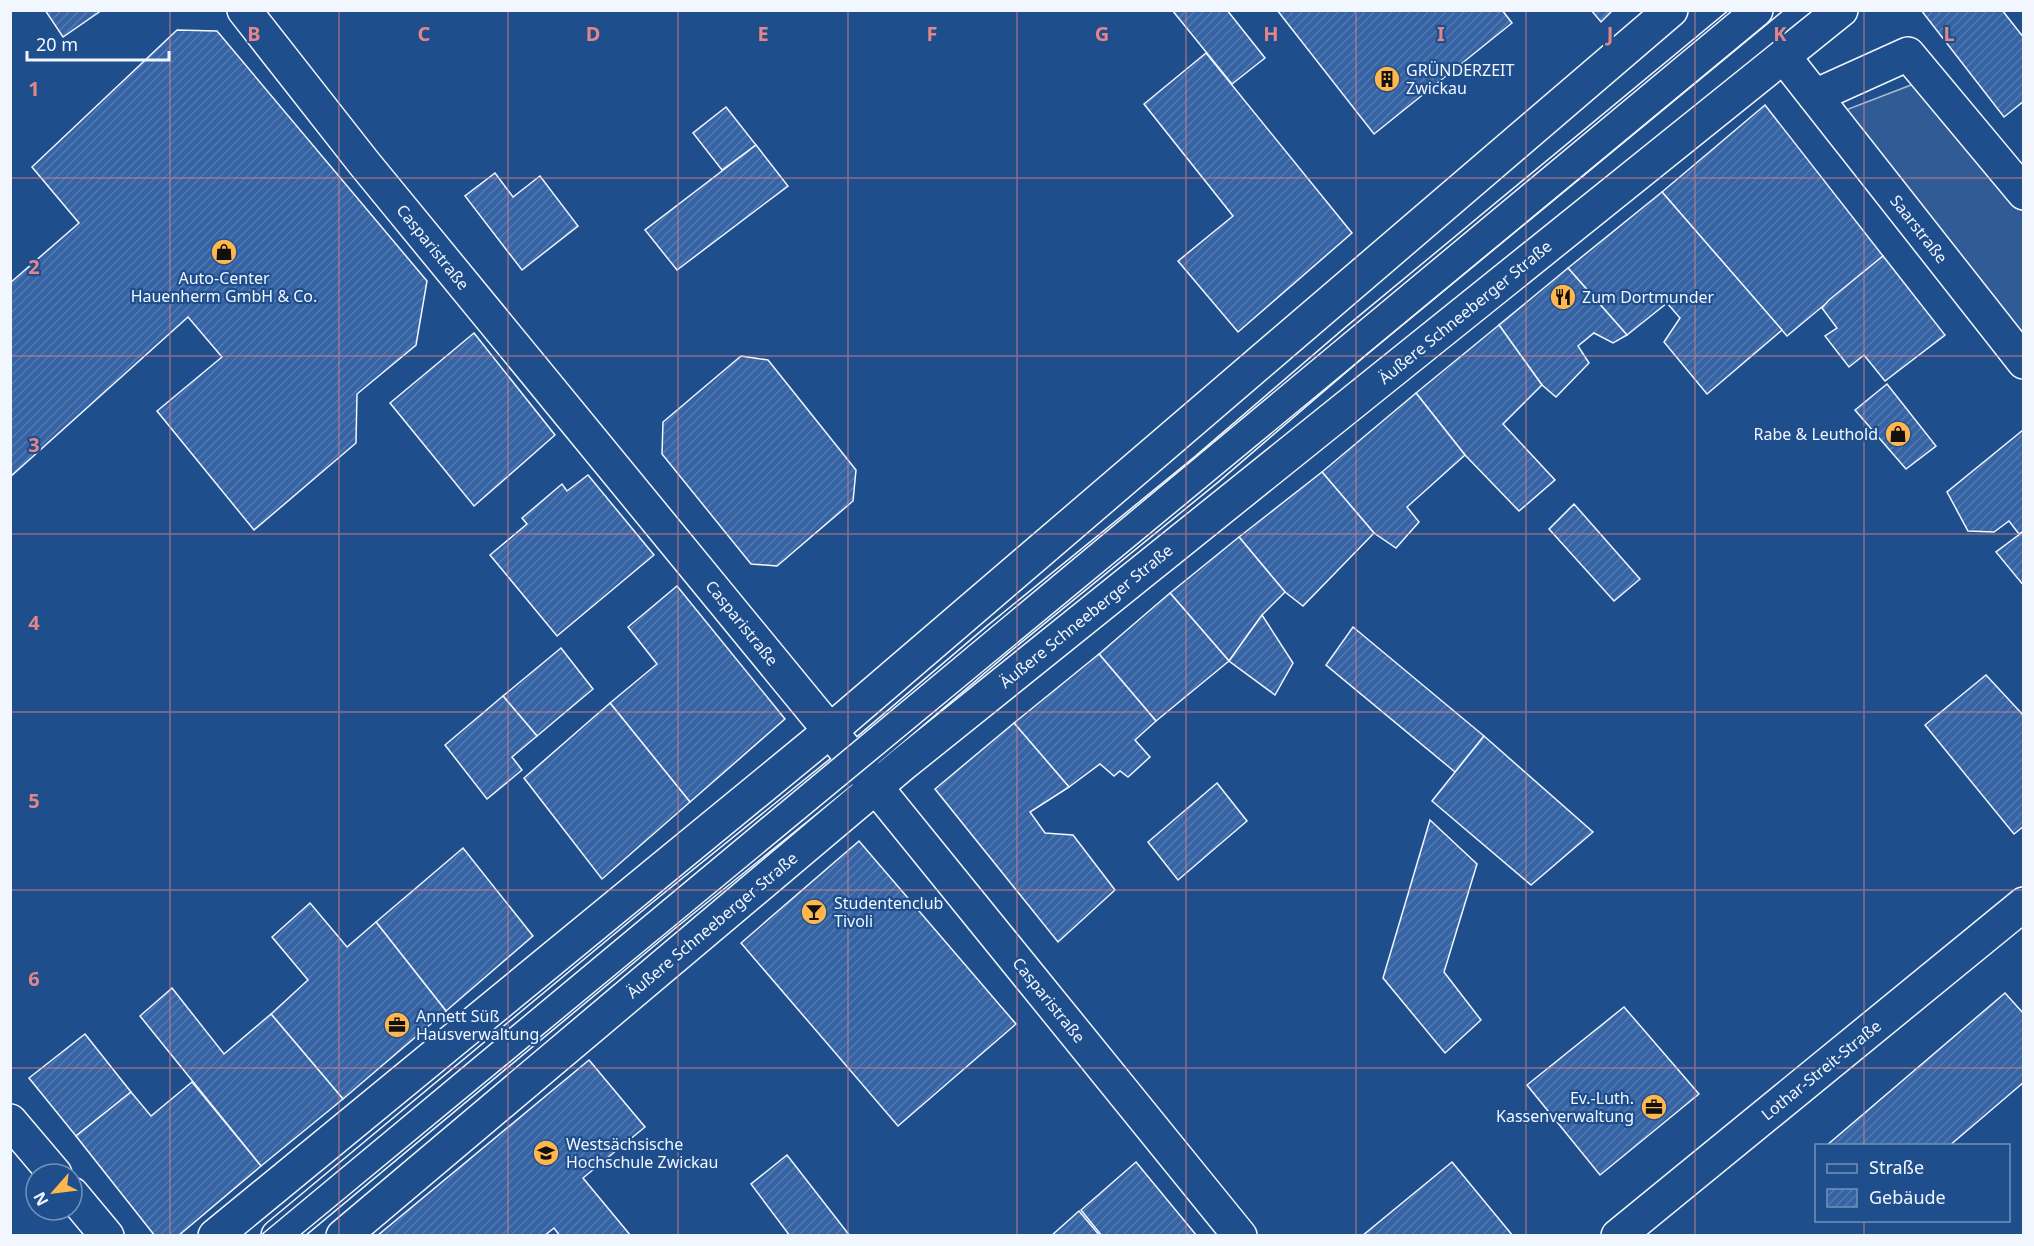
<svg xmlns="http://www.w3.org/2000/svg" width="2034" height="1246" font-family="'Noto Sans',sans-serif">
  <style>
    .built { fill: #305b95; stroke: #a8bbd7; stroke-width: 1.5 }
    .building { fill: url(#building-hatch); stroke: #f2f6ff; stroke-width: 1.5 }
    .lines { fill: none; stroke-linecap: round; stroke-linejoin: round }
    .minor-casing { stroke: #f2f6ff; stroke-width: 36 }
    .minor { stroke: #1f4e8c; stroke-width: 33 }
    .tram { stroke: #f2f6ff; stroke-width: 1.5 }
    .grid { fill: none; stroke: #e38589; stroke-width: 1.5; stroke-opacity: 0.55 }
    .labels { text-anchor: middle; dominant-baseline: central; stroke-width: 4.5; stroke-linejoin: round; paint-order: stroke }
    .poi-label { font-size: 16px; fill: #f2f6ff; stroke: #1f4e8c; text-anchor: start }
    .street-label { font-size: 16px; fill: #f2f6ff; stroke: #1f4e8c }
    .grid-label { font-size: 20px; text-anchor: middle; font-weight: bold; fill: #e38589; stroke: #1f4e8c; stroke-width: 4.5; stroke-linejoin: round; paint-order: stroke }
  </style>
  <defs>
    <pattern id="building-hatch" width="6" height="6" patternUnits="userSpaceOnUse" patternTransform="scale(1.5)"><rect width="6" height="6" fill="#3563a3"/><path d="M-1 1l2-2M0 6l6-6M5 7l2-2" fill="none" stroke="#537ab1"/></pattern>
  </defs>
  <rect width="100%" height="100%" fill="#1f4e8c"/>
  <path class="built" d="M 1919,82 L 2023,211 L 2023,379 L 1817,121 Z"/>
  <g class="building">
    <path d="M 45,10 L 102,10 L 63,37 Z"/>
    <path d="M 1172,10 L 1227,10 L 1265,58 L 1232,84 Z"/>
    <path d="M 1277,10 L 1502,10 L 1512,23 L 1374,134 Z"/>
    <path d="M 1591,10 L 1613,10 L 1601,22 Z"/>
    <path d="M 1921,10 L 2002,10 L 2024,38 L 2024,101 L 2004,117 Z"/>
    <path d="M 177,30 L 217,31 L 427,281 L 416,345 L 357,394 L 356,443 L 254,530 L 157,411 L 222,357 L 188,317 L 10,477 L 10,283 L 79,223 L 32,167 Z"/>
    <path d="M 1206,53 L 1352,233 L 1238,332 L 1178,261 L 1233,216 L 1144,104 Z"/>
    <path d="M 1765,105 L 1883,256 L 1787,336 L 1662,192 Z"/>
    <path d="M 726,107 L 756,145 L 722,170 L 693,133 Z"/>
    <path d="M 756,145 L 788,186 L 677,270 L 645,230 Z"/>
    <path d="M 495,173 L 513,197 L 540,176 L 578,226 L 522,270 L 465,196 Z"/>
    <path d="M 1662,192 L 1782,330 L 1707,394 L 1664,342 L 1680,318 L 1667,303 L 1627,335 L 1568,268 Z"/>
    <path d="M 1883,256 L 1945,335 L 1885,381 L 1864,355 L 1849,367 L 1825,336 L 1837,328 L 1822,308 L 1829,300 Z"/>
    <path d="M 1568,268 L 1627,335 L 1613,343 L 1594,333 L 1578,346 L 1589,363 L 1556,397 L 1542,385 L 1499,325 Z"/>
    <path d="M 1499,325 L 1542,385 L 1503,424 L 1555,480 L 1519,511 L 1465,455 L 1416,393 Z"/>
    <path d="M 474,333 L 555,435 L 474,506 L 390,403 Z"/>
    <path d="M 741,356 L 768,360 L 856,470 L 853,501 L 777,566 L 751,564 L 662,454 L 663,422 Z"/>
    <path d="M 1887,384 L 1936,446 L 1906,469 L 1855,410 Z"/>
    <path d="M 1416,393 L 1465,455 L 1407,507 L 1419,522 L 1396,548 L 1374,533 L 1322,472 Z"/>
    <path d="M 2023,430 L 2024,531 L 2019,534 L 2009,521 L 1994,532 L 1968,531 L 1947,492 Z"/>
    <path d="M 1322,472 L 1374,533 L 1303,606 L 1285,592 L 1239,537 Z"/>
    <path d="M 588,475 L 654,555 L 557,636 L 490,555 L 527,524 L 522,518 L 562,484 L 567,491 Z"/>
    <path d="M 1574,504 L 1640,579 L 1614,601 L 1549,529 Z"/>
    <path d="M 2024,531 L 2024,586 L 1996,552 Z"/>
    <path d="M 1239,537 L 1285,592 L 1262,615 L 1229,661 L 1170,593 Z"/>
    <path d="M 677,586 L 785,719 L 690,802 L 610,703 L 657,664 L 628,627 Z"/>
    <path d="M 1170,593 L 1229,661 L 1156,721 L 1099,654 Z"/>
    <path d="M 1262,615 L 1293,663 L 1275,695 L 1229,661 Z"/>
    <path d="M 1353,627 L 1484,736 L 1455,772 L 1326,665 Z"/>
    <path d="M 561,648 L 593,689 L 537,736 L 503,696 Z"/>
    <path d="M 1099,654 L 1156,721 L 1135,740 L 1150,757 L 1128,777 L 1120,771 L 1114,776 L 1100,764 L 1069,787 L 1014,723 Z"/>
    <path d="M 1986,675 L 2024,716 L 2024,826 L 2014,834 L 1925,725 Z"/>
    <path d="M 503,696 L 537,736 L 512,757 L 522,770 L 487,799 L 445,745 Z"/>
    <path d="M 610,703 L 690,802 L 602,879 L 524,778 Z"/>
    <path d="M 1014,723 L 1069,787 L 1030,812 L 1045,833 L 1073,835 L 1115,890 L 1058,942 L 935,789 Z"/>
    <path d="M 1484,736 L 1593,832 L 1531,885 L 1432,801 Z"/>
    <path d="M 1217,783 L 1247,821 L 1178,880 L 1148,842 Z"/>
    <path d="M 1430,820 L 1477,864 L 1444,972 L 1481,1020 L 1445,1053 L 1383,978 Z"/>
    <path d="M 859,841 L 1016,1024 L 898,1126 L 741,943 Z"/>
    <path d="M 463,848 L 533,936 L 446,1011 L 376,922 Z"/>
    <path d="M 310,903 L 347,947 L 376,922 L 446,1011 L 343,1099 L 271,1014 L 308,980 L 272,937 Z"/>
    <path d="M 172,988 L 224,1054 L 271,1014 L 343,1099 L 261,1166 L 140,1016 Z"/>
    <path d="M 2005,993 L 2024,1014 L 2024,1082 L 1949,1146 L 1826,1146 Z"/>
    <path d="M 1624,1007 L 1699,1094 L 1600,1175 L 1527,1085 Z"/>
    <path d="M 85,1034 L 131,1092 L 76,1136 L 29,1078 Z"/>
    <path d="M 589,1060 L 645,1127 L 583,1178 L 631,1236 L 560,1236 L 554,1228 L 544,1236 L 377,1236 Z"/>
    <path d="M 192,1082 L 261,1166 L 178,1236 L 155,1236 L 76,1136 L 131,1092 L 151,1116 Z"/>
    <path d="M 787,1155 L 850,1236 L 790,1236 L 751,1184 Z"/>
    <path d="M 1136,1162 L 1197,1236 L 1102,1236 L 1081,1210 Z"/>
    <path d="M 1452,1162 L 1513,1236 L 1362,1236 Z"/>
    <path d="M 1079,1211 L 1100,1236 L 1051,1236 Z"/>
  </g>
  <g class="lines">
    <g class="minor-casing">
      <g id="minor">
        <path d="M 244,10 L 364,163 L 862,770 L 1240,1236"/>
        <path d="M 1784,57 L 2024,362"/>
        <path d="M 1815,96 L 1908,54 L 2024,193"/>
        <path d="M 10,1121 L 55,1174"/>
        <path d="M 72,1194 L 107,1236"/>
        <path d="M 215,1236 L 830,731 L 1671,10"/>
        <path d="M 278,1236 L 663,916 L 855,761 L 997,640 L 1207,469 L 1357,340 L 1756,10"/>
        <path d="M 343,1236 L 903,764 L 1841,10"/>
        <path d="M 1618,1236 L 2024,904"/>
      </g>
    </g>
    <use href="#minor" class="minor"/>
    <g class="tram">
      <path d="M 260,1236 L 1733,10"/>
      <path d="M 299,1236 L 1784,10"/>
    </g>
  </g>
  <path class="grid" d="M 170,10 L 170,1236M 339,10 L 339,1236M 508,10 L 508,1236M 678,10 L 678,1236M 848,10 L 848,1236M 1017,10 L 1017,1236M 1186,10 L 1186,1236M 1356,10 L 1356,1236M 1526,10 L 1526,1236M 1695,10 L 1695,1236M 1864,10 L 1864,1146M 10,178 L 2024,178M 10,356 L 2024,356M 10,534 L 2024,534M 10,712 L 2024,712M 10,890 L 2024,890M 10,1068 L 2024,1068M 1864,1220 L 1864,1236"/>
  <defs>
    <g id="building-disc" transform="scale(1.35)"><circle r="9.5" fill="#ffb74d" stroke="#1f4e8c"/><path d="M-4-6H4V6H1V3H-1V6H-4ZM-2.5-4.3h1.7v1.8h-1.7ZM.8-4.3h1.7v1.8H.8ZM-2.5-1h1.7V.8h-1.7ZM.8-1h1.7V.8H.8Z" fill="#111"/></g>
    <g id="shop-disc" transform="scale(1.35)"><circle r="9.5" fill="#ffb74d" stroke="#1f4e8c"/><path d="M-5-2.5h2.3a2.7 3.5 0 0 1 5.4 0H5L5.5 6h-11ZM-1.5-2.5h3a1.5 2.3 0 0 0-3 0Z" fill="#111"/></g>
    <g id="restaurant-disc" transform="scale(1.35)"><circle r="9.5" fill="#ffb74d" stroke="#1f4e8c"/><path d="M-5-6h1v4h1v-4h1v4h1v-4h1v5L-1.5 .5V6h-2V.5L-5-1ZM5-6V6H3V1.5H1.5Q1.5-4 5-6Z" fill="#111"/></g>
    <g id="bar-disc" transform="scale(1.35)"><circle r="9.5" fill="#ffb74d" stroke="#1f4e8c"/><path d="M-6-5H6L.8 .8V4.5H3.5V6h-7V4.5H-.8V.8Z" fill="#111"/></g>
    <g id="office-disc" transform="scale(1.35)"><circle r="9.5" fill="#ffb74d" stroke="#1f4e8c"/><path d="M-6-3h4V-5.5h4V-3h4V5H-6ZM-1-4.5V-3h2v-1.5ZM-6 0V1H6V0Z" fill="#111"/></g>
    <g id="university-disc" transform="scale(1.35)"><circle r="9.5" fill="#ffb74d" stroke="#1f4e8c"/><path d="M0-5L7-2L0 1L-7-2ZM-4 1L0 2.5L4 1V4Q0 6-4 4Z" fill="#111"/></g>
  </defs>
  <g fill-rule="evenodd">
    <use href="#building-disc" x="1387" y="79"/>
    <use href="#shop-disc" x="224" y="252"/>
    <use href="#restaurant-disc" x="1563" y="297"/>
    <use href="#shop-disc" x="1898" y="434"/>
    <use href="#bar-disc" x="814" y="912"/>
    <use href="#office-disc" x="397" y="1025"/>
    <use href="#office-disc" x="1654" y="1107"/>
    <use href="#university-disc" x="546" y="1153"/>
  </g>
  <g class="labels">
    <g class="poi-label">
      <text x="1406" y="70">GRÜNDERZEIT<tspan x="1406" dy="18">Zwickau</tspan></text>
      <text x="224" y="278" text-anchor="middle">Auto-Center<tspan x="224" dy="18">Hauenherm GmbH &amp; Co.</tspan></text>
      <text x="1582" y="297">Zum Dortmunder</text>
      <text x="1878" y="434" text-anchor="end">Rabe &amp; Leuthold</text>
      <text x="834" y="903">Studentenclub<tspan x="834" dy="18">Tivoli</tspan></text>
      <text x="416" y="1016">Annett Süß<tspan x="416" dy="18">Hausverwaltung</tspan></text>
      <text x="1634" y="1098" text-anchor="end">Ev.-Luth.<tspan x="1634" dy="18">Kassenverwaltung</tspan></text>
      <text x="566" y="1144">Westsächsische<tspan x="566" dy="18">Hochschule Zwickau</tspan></text>
    </g>
    <g class="street-label">
      <text transform="translate(1919 229) rotate(52)">Saarstraße</text>
      <text transform="translate(433 247) rotate(51)">Casparistraße</text>
      <text transform="translate(1465 312) rotate(-39)">Äußere Schneeberger Straße</text>
      <text transform="translate(1086 616) rotate(-39)">Äußere Schneeberger Straße</text>
      <text transform="translate(742 623) rotate(51)">Casparistraße</text>
      <text transform="translate(712 925) rotate(-40)">Äußere Schneeberger Straße</text>
      <text transform="translate(1049 1000) rotate(51)">Casparistraße</text>
      <text transform="translate(1821 1070) rotate(-39)">Lothar-Streit-Straße</text>
    </g>
  </g>
  <g class="grid-label">
    <text x="254" y="41">B</text>
    <text x="424" y="41">C</text>
    <text x="593" y="41">D</text>
    <text x="763" y="41">E</text>
    <text x="932" y="41">F</text>
    <text x="1102" y="41">G</text>
    <text x="1271" y="41">H</text>
    <text x="1441" y="41">I</text>
    <text x="1610" y="41">J</text>
    <text x="1780" y="41">K</text>
    <text x="1949" y="41">L</text>
    <text x="34" y="96">1</text>
    <text x="34" y="274">2</text>
    <text x="34" y="452">3</text>
    <text x="34" y="630">4</text>
    <text x="34" y="808">5</text>
    <text x="34" y="986">6</text>
  </g>
  <rect width="2034" height="1246" fill="none" stroke="#f2f6ff" stroke-width="24"/>
  <rect x="1815" y="1144" width="195" height="78" fill="#1f4e8c" stroke="#7391ba" stroke-width="1.5"/>
  <rect x="1827" y="1164" width="30" height="9" fill="#1f4e8c" stroke="#7391ba" stroke-width="1.5"/>
  <text x="1869" y="1174" font-size="18" fill="#f2f6ff">Straße</text>
  <rect x="1827" y="1189" width="30" height="18" fill="url(#building-hatch)" stroke="#7391ba" stroke-width="1.5"/>
  <text x="1869" y="1204" font-size="18" fill="#f2f6ff">Gebäude</text>
  <g transform="translate(54 1192) rotate(242)"><circle r="28" fill="#1f4e8c" stroke="#7391ba" stroke-width="1.5"/>
  <path d="M0-4.5L10 22L0 15L-10 22Z" fill="#ffb74d"/>
  <text y="-9" font-size="16" font-weight="bold" text-anchor="middle" fill="#f2f6ff">N</text>
  </g>
  <path d="M27 51v9h142v-9" fill="none" stroke="#f2f6ff" stroke-width="3"/>
  <text x="36" y="51" font-size="18" fill="#f2f6ff" stroke="#1f4e8c" stroke-width="4.5" paint-order="stroke">20 m</text>
</svg>
